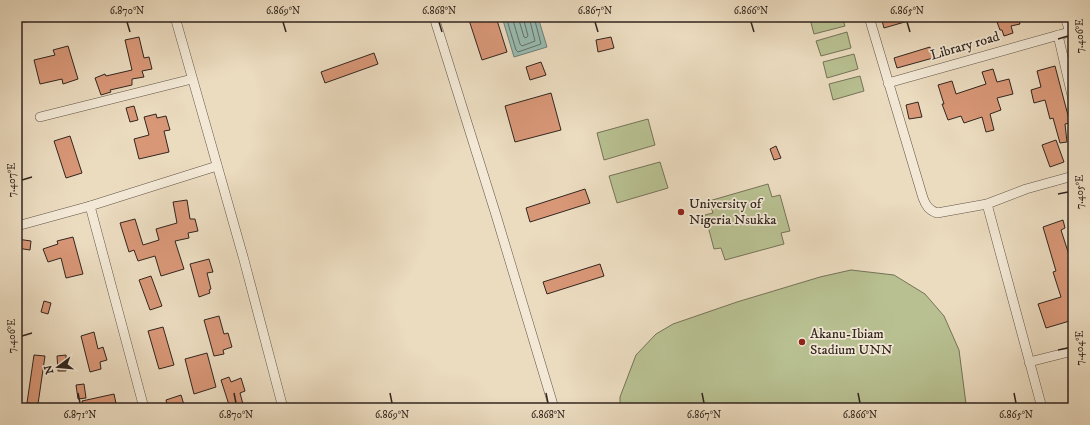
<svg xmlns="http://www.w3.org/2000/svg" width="1090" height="425" font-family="'IM FELL DW Pica',serif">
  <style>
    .green { fill: #b8c091; stroke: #757358 }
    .water { fill: #98bbb1; stroke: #6f7f77 }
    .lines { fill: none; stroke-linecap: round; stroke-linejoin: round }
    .shore { stroke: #657068; stroke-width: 1 }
    .building { fill: #d89777; stroke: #32261f }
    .minor-casing { stroke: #605347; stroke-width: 10 }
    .minor { stroke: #f2e8d5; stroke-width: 9 }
    .ticks { fill: none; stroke: #32261f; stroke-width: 1.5 }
    .poi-dot { fill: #8f2418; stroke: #f2e8d5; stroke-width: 1.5 }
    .labels { text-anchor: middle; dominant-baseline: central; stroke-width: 3.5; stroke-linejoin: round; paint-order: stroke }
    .street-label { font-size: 14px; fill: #32261f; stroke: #f2e8d5 }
    .poi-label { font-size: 14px; fill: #32261f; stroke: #f2e8d5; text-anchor: start }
    .neatline { fill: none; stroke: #32261f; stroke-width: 1.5 }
    .ticks-label { font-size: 10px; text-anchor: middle; fill: #32261f }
  </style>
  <rect width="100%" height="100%" fill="#ebdbbf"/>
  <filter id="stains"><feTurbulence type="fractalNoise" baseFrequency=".005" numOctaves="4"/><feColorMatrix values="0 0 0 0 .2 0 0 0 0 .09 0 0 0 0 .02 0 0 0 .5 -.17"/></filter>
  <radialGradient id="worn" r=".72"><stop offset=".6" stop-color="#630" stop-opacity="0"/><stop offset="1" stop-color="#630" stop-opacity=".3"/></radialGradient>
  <g class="green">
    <path d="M 817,17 L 842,17 L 845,26 L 814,34 L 810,19 Z"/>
    <path d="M 847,32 L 851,48 L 821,56 L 816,41 Z"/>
    <path d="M 854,54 L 858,69 L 827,78 L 823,62 Z"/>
    <path d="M 860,76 L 864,91 L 833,100 L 829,84 Z"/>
    <path d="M 648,119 L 655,145 L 604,160 L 597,133 Z"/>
    <path d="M 660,162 L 668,188 L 617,203 L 609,176 Z"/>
    <path d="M 768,184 L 772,197 L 780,195 L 790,231 L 781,233 L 784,244 L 725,260 L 721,248 L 714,249 L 705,215 L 713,213 L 709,201 Z"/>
    <path d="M 851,270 L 894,275 L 925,294 L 944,316 L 959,350 L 966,404 L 964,408 L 620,408 L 620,397 L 636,355 L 656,334 L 673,324 L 737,302 L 820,277 Z"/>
  </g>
  <path class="water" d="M 502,17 L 538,17 L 547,47 L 514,57 Z"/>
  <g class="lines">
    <g class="shore">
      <path d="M 506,17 L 516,50 L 518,52 L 541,44 L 534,17"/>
      <path d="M 512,17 L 520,44 L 522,46 L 535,41 L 529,17"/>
      <path d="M 518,17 L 524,37 L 526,38 L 528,36 L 523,17"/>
    </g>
  </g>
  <g class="building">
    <path d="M 468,17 L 496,17 L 507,52 L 482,60 Z"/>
    <path d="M 881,17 L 915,17 L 915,19 L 884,28 Z"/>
    <path d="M 1012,17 L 1018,17 L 1020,24 L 1011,26 L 1013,33 L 1004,36 L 1002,30 L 1000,30 L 997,22 Z"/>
    <path d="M 139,37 L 144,58 L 149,57 L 152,69 L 142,71 L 144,77 L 132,79 L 132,85 L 110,90 L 111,92 L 101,95 L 95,78 L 105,74 L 106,76 L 132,70 L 125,40 Z"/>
    <path d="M 611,37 L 614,48 L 598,52 L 596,40 Z"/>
    <path d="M 68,46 L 78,79 L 63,84 L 62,79 L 40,84 L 34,60 L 55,55 L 53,50 Z"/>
    <path d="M 930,47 L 933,58 L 897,68 L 894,58 Z"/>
    <path d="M 374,53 L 378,64 L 325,83 L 321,72 Z"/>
    <path d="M 541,62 L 546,75 L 530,80 L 526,67 Z"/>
    <path d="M 1055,66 L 1070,123 L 1065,124 L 1067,142 L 1060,143 L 1053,118 L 1050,119 L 1045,100 L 1034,103 L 1031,90 L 1041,87 L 1037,71 Z"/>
    <path d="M 993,69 L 997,82 L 1009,79 L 1013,94 L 997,98 L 1001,110 L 990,114 L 994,130 L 986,132 L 982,117 L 964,123 L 961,116 L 948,120 L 942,104 L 944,104 L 938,85 L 952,81 L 956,94 L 986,84 L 982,72 Z"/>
    <path d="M 551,93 L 561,130 L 515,142 L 505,106 Z"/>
    <path d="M 918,102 L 922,117 L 909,119 L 906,105 Z"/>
    <path d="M 134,106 L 138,120 L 130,122 L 126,108 Z"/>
    <path d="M 156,114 L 157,118 L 166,116 L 170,130 L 164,131 L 169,152 L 139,159 L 134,139 L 149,135 L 144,117 Z"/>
    <path d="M 70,136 L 82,173 L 66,178 L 54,141 Z"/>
    <path d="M 1056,140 L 1064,162 L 1050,167 L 1042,145 Z"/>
    <path d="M 776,146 L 781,158 L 774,160 L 770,149 Z"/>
    <path d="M 585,189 L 590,203 L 530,222 L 526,208 Z"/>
    <path d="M 187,200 L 190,219 L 195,219 L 198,231 L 188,233 L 189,238 L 175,241 L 184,269 L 161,276 L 155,256 L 138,261 L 134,250 L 129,252 L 120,223 L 135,219 L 143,245 L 159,240 L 156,229 L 177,223 L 173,202 Z"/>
    <path d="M 1063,220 L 1065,228 L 1061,230 L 1070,258 L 1068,258 L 1073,276 L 1073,320 L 1046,328 L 1038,304 L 1061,297 L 1053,272 L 1056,271 L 1043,227 Z"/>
    <path d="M 73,237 L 83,274 L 66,278 L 61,258 L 48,262 L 43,249 L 58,244 L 57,241 Z"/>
    <path d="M 17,239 L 31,241 L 30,250 L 17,248 Z"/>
    <path d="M 209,259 L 213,272 L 207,273 L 211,289 L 209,290 L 210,293 L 199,297 L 190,264 Z"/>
    <path d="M 600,264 L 604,276 L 547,294 L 543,282 Z"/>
    <path d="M 151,276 L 162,306 L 150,310 L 139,280 Z"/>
    <path d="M 44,301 L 51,303 L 48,314 L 41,312 Z"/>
    <path d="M 219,316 L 224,334 L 228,333 L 232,347 L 223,350 L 224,354 L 214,356 L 204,320 Z"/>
    <path d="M 163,327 L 174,365 L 159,369 L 148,331 Z"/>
    <path d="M 94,332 L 98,349 L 103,347 L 107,360 L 100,362 L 101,369 L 90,372 L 81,336 Z"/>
    <path d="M 207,353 L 216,387 L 194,394 L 185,359 Z"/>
    <path d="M 34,355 L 45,356 L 38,404 L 27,403 Z"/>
    <path d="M 66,355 L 66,371 L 58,371 L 57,356 Z"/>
    <path d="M 229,377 L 231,382 L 241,378 L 245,391 L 240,393 L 244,408 L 230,408 L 221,380 Z"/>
    <path d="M 84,384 L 86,398 L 78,399 L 76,385 Z"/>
    <path d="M 114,394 L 117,408 L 84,408 L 82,401 Z"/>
    <path d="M 181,395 L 185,408 L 168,408 L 166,400 Z"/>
  </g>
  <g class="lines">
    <g class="minor-casing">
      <g id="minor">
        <path d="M 175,17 L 244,260 L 283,408"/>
        <path d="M 434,17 L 496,215 L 554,408"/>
        <path d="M 869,17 L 923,198 C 926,206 929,210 937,213 L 987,204 L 1026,189 L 1073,176"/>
        <path d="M 1065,17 L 1070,32"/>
        <path d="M 17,19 L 27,17"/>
        <path d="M 1058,35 L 1073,100"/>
        <path d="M 888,83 L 1073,31"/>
        <path d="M 40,117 L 192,79"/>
        <path d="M 987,204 L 1042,408"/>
        <path d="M 90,206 L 144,408"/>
        <path d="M 17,226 L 90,206 L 217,166"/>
        <path d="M 1029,362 L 1073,351"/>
      </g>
    </g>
    <use href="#minor" class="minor"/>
  </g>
  <path class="ticks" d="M 127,22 L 130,32M 283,22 L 286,32M 439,22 L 442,32M 595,22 L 598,32M 751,22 L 754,32M 907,22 L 910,32M 1058,39 L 1068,36M 22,180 L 32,177M 1058,194 L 1068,192M 22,336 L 32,333M 1058,350 L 1068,348M 78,393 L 80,403M 234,393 L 236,403M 390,393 L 392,403M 546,393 L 548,403M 702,393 L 704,403M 858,393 L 860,403M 1014,393 L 1016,403"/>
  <g class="poi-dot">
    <circle cx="681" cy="212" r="4"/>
    <circle cx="802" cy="342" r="4"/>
  </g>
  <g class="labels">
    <g class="street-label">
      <text transform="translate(965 46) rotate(-16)">Library road</text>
    </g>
    <g class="poi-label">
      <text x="689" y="204">University of<tspan x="689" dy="16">Nigeria Nsukka</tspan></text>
      <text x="810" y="334">Akanu-Ibiam<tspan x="810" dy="16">Stadium UNN</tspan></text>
    </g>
  </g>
  <rect width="1090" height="425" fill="none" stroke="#ebdbbf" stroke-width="44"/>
  <g transform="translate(58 367) rotate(254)" stroke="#f2e8d5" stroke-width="3" paint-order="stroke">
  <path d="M0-3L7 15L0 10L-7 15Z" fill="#32261f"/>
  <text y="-6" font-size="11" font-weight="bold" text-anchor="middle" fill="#32261f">N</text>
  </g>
  <rect x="22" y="22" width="1046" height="381" class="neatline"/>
  <g class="ticks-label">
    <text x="127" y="14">6.870°N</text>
    <text x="283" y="14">6.869°N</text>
    <text x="439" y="14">6.868°N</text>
    <text x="595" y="14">6.867°N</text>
    <text x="751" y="14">6.866°N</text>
    <text x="907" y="14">6.865°N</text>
    <text transform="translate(1079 36) rotate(-90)" y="4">7.406°E</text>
    <text transform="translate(11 180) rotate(-90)" y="4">7.407°E</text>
    <text transform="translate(1079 192) rotate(-90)" y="4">7.405°E</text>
    <text transform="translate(11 336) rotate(-90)" y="4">7.406°E</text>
    <text transform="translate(1079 348) rotate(-90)" y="4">7.404°E</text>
    <text x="80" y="418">6.871°N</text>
    <text x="236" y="418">6.870°N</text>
    <text x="392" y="418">6.869°N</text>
    <text x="548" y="418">6.868°N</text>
    <text x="704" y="418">6.867°N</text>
    <text x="860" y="418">6.866°N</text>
    <text x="1016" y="418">6.865°N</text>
  </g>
  <rect width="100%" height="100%" filter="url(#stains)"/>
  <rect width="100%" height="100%" fill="url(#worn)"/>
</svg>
